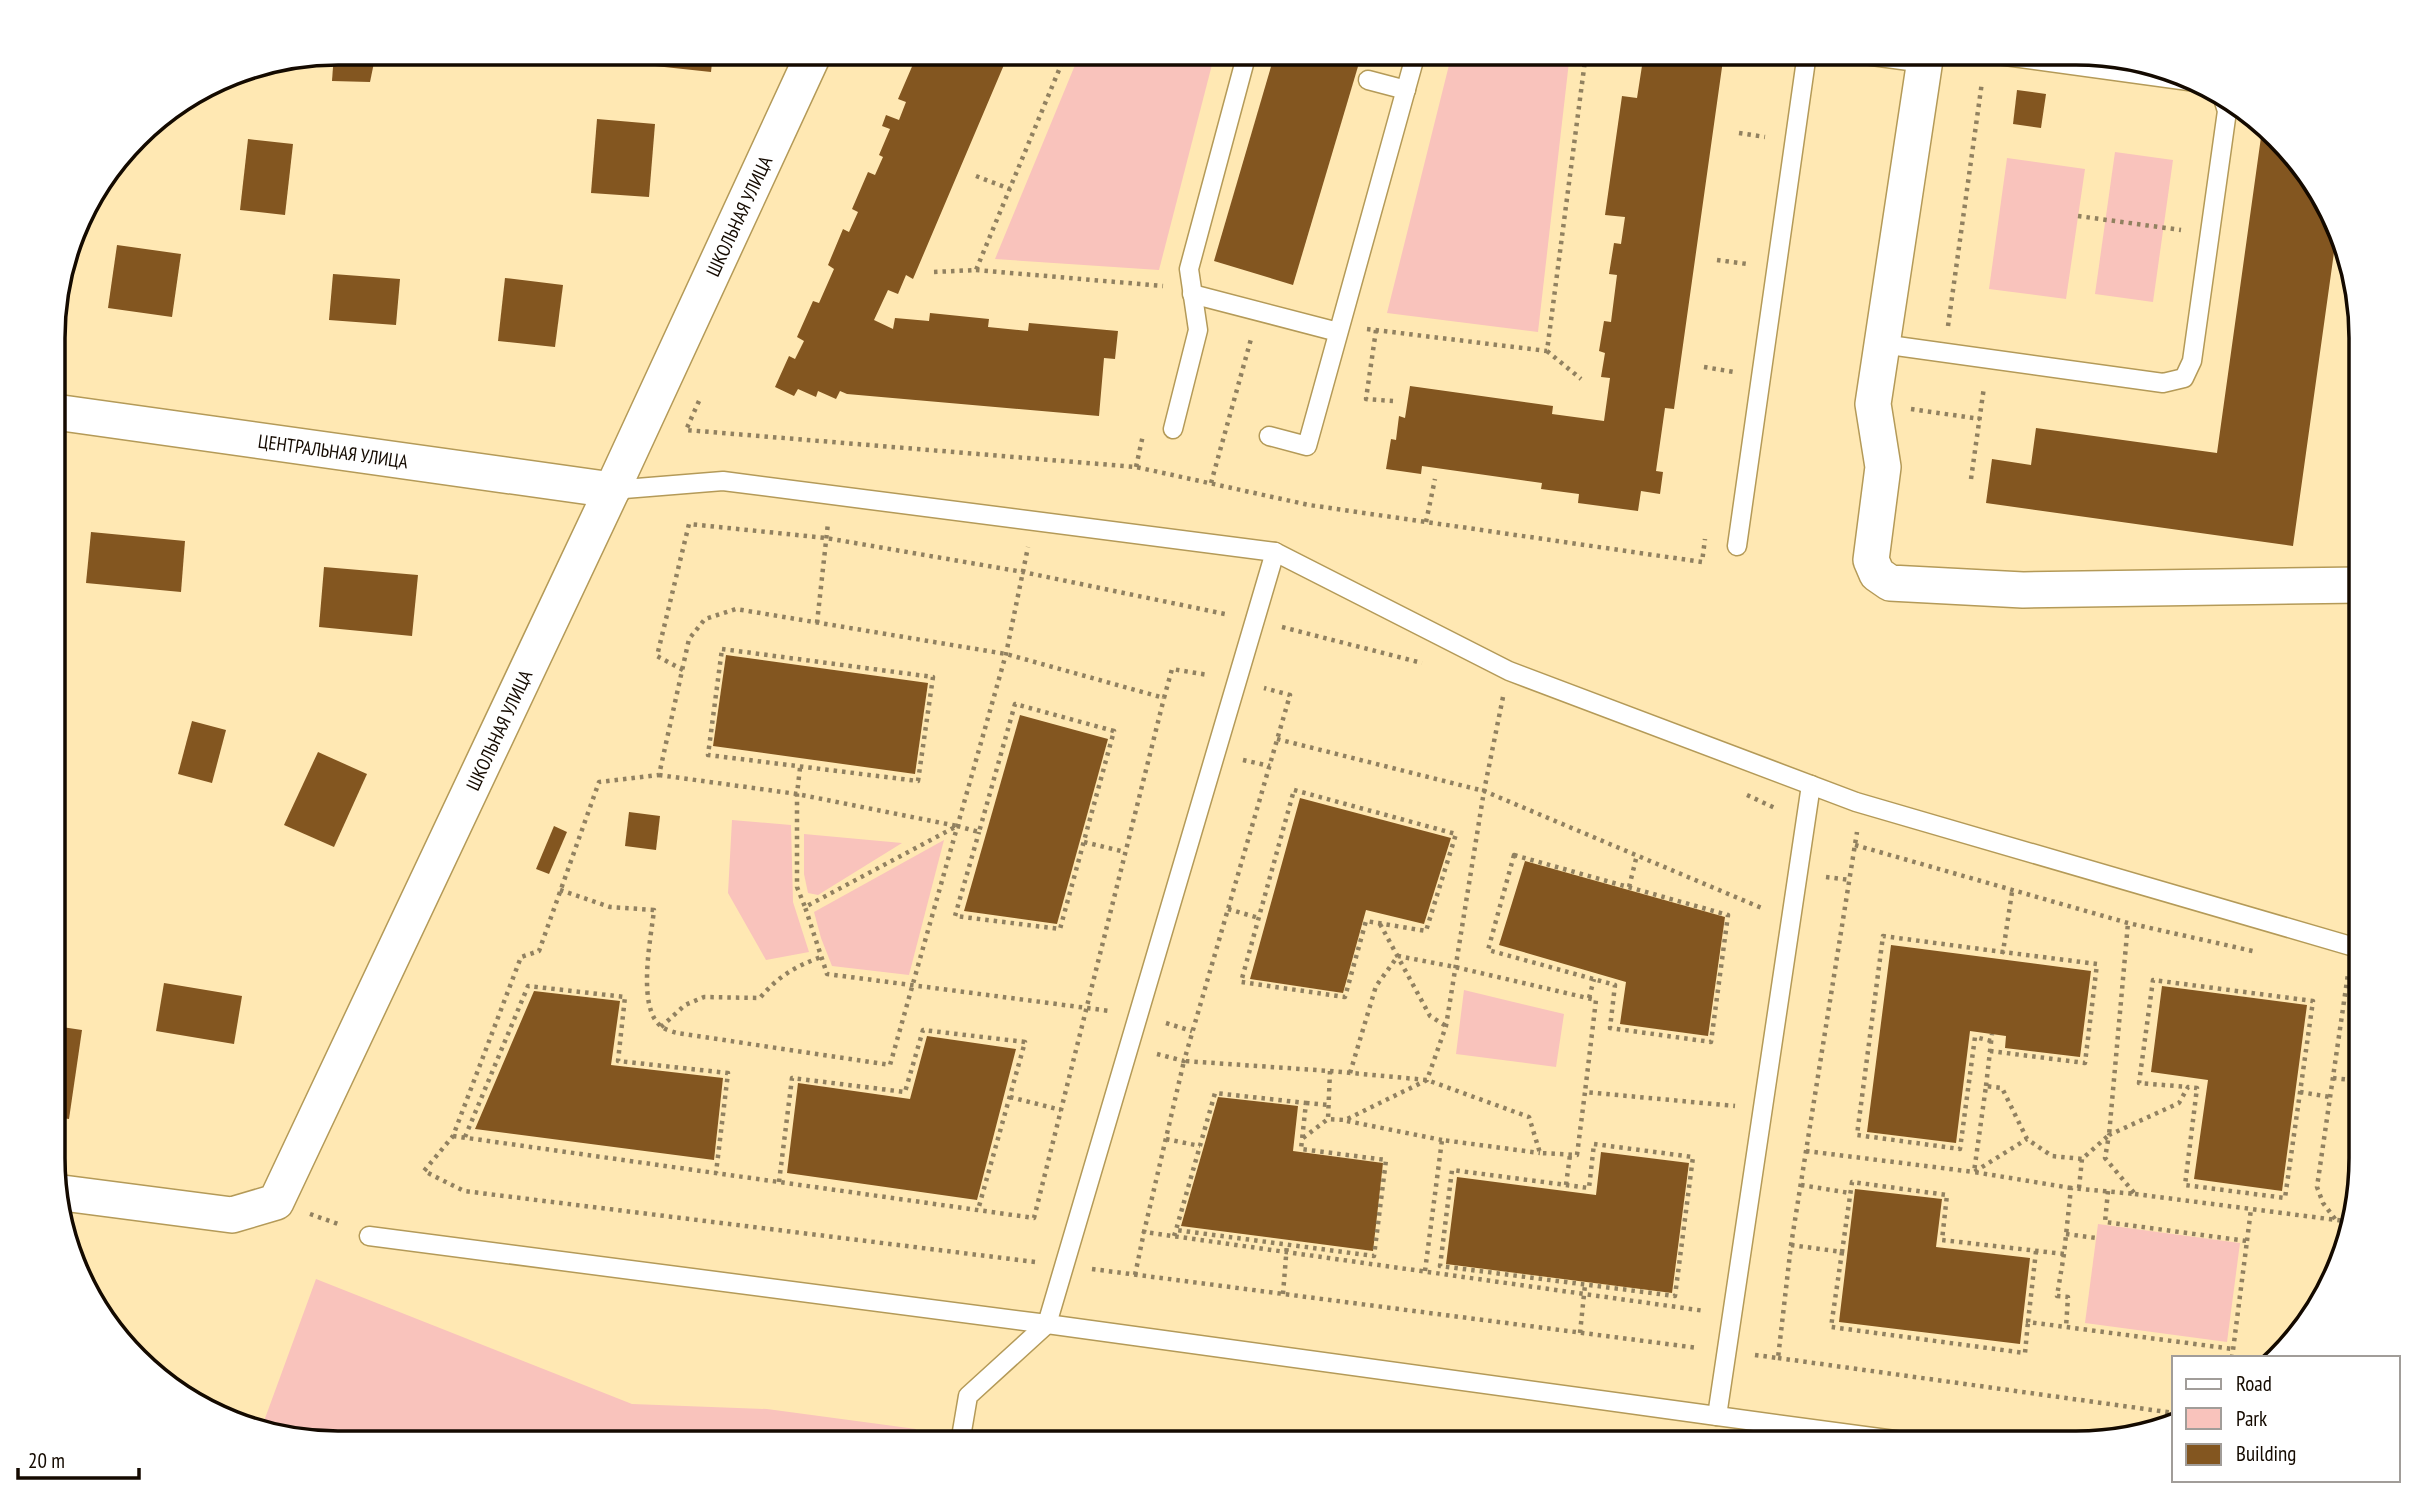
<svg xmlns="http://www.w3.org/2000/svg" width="2414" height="1496" font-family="'PT Sans Narrow',sans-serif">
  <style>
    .green { fill: #f9c3bc }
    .building { fill: #835620 }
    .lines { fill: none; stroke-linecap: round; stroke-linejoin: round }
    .service-casing { stroke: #b49a58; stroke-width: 21 }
    .minor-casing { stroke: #b49a58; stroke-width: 38 }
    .path { stroke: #918160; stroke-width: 4.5; stroke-dasharray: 3.5 5; stroke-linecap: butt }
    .service { stroke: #fff; stroke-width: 18 }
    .minor { stroke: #fff; stroke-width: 35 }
    .labels { text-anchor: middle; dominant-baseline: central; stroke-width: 6; stroke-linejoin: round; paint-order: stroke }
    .street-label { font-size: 19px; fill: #140a00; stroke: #fff }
    .rim { fill: none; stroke: #140a00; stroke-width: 3.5 }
  </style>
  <rect width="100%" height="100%" fill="#ffe8b3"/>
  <g class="green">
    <path d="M 1080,53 L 1215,53 L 1159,270 L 995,259 Z"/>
    <path d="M 1452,53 L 1570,53 L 1538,332 L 1387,313 Z"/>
    <path d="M 2115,152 L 2173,160 L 2153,302 L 2095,294 Z"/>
    <path d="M 2007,158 L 2085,169 L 2066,299 L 1989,289 Z"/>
    <path d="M 732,820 L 791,825 L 793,902 L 809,952 L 766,960 L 728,893 Z"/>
    <path d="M 804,834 L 902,843 L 818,895 L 808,893 L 804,874 Z"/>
    <path d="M 944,840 L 909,975 L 832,966 L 821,938 L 814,912 Z"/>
    <path d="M 1464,990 L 1564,1014 L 1556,1067 L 1456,1054 Z"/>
    <path d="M 2098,1224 L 2240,1243 L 2227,1342 L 2085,1323 Z"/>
    <path d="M 316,1279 L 632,1404 L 767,1409 L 916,1429 L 914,1443 L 338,1443 L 264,1434 L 260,1432 Z"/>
  </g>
  <g class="building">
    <path d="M 334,53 L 376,53 L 370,82 L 332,81 Z"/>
    <path d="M 657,53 L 713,53 L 711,72 L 655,66 Z"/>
    <path d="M 927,53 L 1009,53 L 913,279 L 906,275 L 898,294 L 888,290 L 874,320 L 893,329 L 895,318 L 929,321 L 930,313 L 989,319 L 988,327 L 1028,331 L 1029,323 L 1118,331 L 1115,359 L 1104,358 L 1099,416 L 847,394 L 840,391 L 836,399 L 818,391 L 816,397 L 798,389 L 794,396 L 775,387 L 789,356 L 795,359 L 804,341 L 797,337 L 813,301 L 819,303 L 834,269 L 828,265 L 843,229 L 849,232 L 858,212 L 852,209 L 868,172 L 875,175 L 883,157 L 879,155 L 890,129 L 882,126 L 886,115 L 899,120 L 906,102 L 898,99 L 914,62 L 922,65 Z"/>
    <path d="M 1275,53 L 1362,53 L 1293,285 L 1214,261 Z"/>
    <path d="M 1644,53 L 1724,53 L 1674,409 L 1665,408 L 1656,471 L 1663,472 L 1660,494 L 1641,491 L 1638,511 L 1578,503 L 1579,494 L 1541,489 L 1542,483 L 1422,466 L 1421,474 L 1386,469 L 1391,439 L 1396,440 L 1399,416 L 1405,418 L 1410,386 L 1553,406 L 1552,414 L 1604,421 L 1610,378 L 1601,377 L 1605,353 L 1599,351 L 1604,321 L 1611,322 L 1617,275 L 1609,274 L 1614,243 L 1621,244 L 1625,217 L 1605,215 L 1622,96 L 1637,98 Z"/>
    <path d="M 2017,90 L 2046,94 L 2041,128 L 2013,124 Z"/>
    <path d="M 597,119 L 655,124 L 649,197 L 591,193 Z"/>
    <path d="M 2262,130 L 2323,196 L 2336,238 L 2293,546 L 1986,503 L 1992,459 L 2031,465 L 2036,428 L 2217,453 Z"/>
    <path d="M 248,139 L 293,144 L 285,215 L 240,210 Z"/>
    <path d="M 117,245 L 181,254 L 172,317 L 108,308 Z"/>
    <path d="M 333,274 L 400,279 L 396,325 L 329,320 Z"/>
    <path d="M 505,278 L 563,285 L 555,347 L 498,341 Z"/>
    <path d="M 91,532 L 185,541 L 181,592 L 86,583 Z"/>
    <path d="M 324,567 L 418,575 L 412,636 L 319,627 Z"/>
    <path d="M 726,655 L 928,683 L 915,774 L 713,746 Z"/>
    <path d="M 1020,715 L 1108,739 L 1057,924 L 964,911 Z"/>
    <path d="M 192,721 L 226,730 L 212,783 L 178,774 Z"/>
    <path d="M 318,752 L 367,774 L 334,847 L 284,825 Z"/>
    <path d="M 1300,798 L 1451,838 L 1424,924 L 1366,910 L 1343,993 L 1250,979 Z"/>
    <path d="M 629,812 L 660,816 L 656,850 L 625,846 Z"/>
    <path d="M 554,826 L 567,832 L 549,874 L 536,869 Z"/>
    <path d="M 1525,861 L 1725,917 L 1708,1036 L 1620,1024 L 1626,982 L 1499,945 Z"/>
    <path d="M 1891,945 L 2091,971 L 2080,1057 L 2005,1048 L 2006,1036 L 1970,1031 L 1956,1143 L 1867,1132 Z"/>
    <path d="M 164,983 L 242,996 L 234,1044 L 156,1031 Z"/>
    <path d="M 2162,986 L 2307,1005 L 2282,1191 L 2194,1179 L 2208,1080 L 2151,1072 Z"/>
    <path d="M 534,991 L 620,1001 L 611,1065 L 723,1078 L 714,1160 L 475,1129 Z"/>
    <path d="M 55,1026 L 82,1030 L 69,1119 L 55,1117 Z"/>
    <path d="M 927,1036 L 1016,1049 L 977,1200 L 787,1173 L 798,1083 L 910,1099 Z"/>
    <path d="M 1218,1097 L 1298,1106 L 1293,1151 L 1383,1163 L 1373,1251 L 1181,1226 Z"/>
    <path d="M 1601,1152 L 1689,1163 L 1672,1293 L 1446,1264 L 1457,1177 L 1596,1195 Z"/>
    <path d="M 1855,1189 L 1942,1199 L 1936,1247 L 2030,1258 L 2020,1344 L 1839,1322 Z"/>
  </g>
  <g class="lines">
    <g class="service-casing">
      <g id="service">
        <path d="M 1850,53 L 1924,63"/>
        <path d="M 1983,53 L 2196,82"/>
        <path d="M 1368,80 L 1406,90"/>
        <path d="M 1192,294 L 1338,332"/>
        <path d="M 1882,344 L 2163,383 L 2184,378 L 2192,361 L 2227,111 L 2222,95"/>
        <path d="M 1173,429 L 1198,330 L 1189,269 L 1247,53"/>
        <path d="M 1269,436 L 1307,446 L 1416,53"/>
        <path d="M 612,490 L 723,481 L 1275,552 L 1509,671 L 1856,802 L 2361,949"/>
        <path d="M 1737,546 L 1807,53"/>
        <path d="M 1811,785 L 1717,1416 L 1917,1443"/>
        <path d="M 369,1236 L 1047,1324 L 1717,1416"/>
        <path d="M 960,1443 L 968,1396 L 1047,1324 L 1275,552"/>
      </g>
    </g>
    <g class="minor-casing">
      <g id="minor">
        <path d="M 1926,53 L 1873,404 L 1883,467 L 1871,560 L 1877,574 L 1890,583 L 2023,590 L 2361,585"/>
        <path d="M 55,412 L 612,490"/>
        <path d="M 55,1192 L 232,1215 L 276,1202 L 612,490 L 814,53"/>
      </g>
    </g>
    <g class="path">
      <path d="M 1739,133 L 1765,137"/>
      <path d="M 976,176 L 1010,189"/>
      <path d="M 2078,216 L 2181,230"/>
      <path d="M 1717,260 L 1747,264"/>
      <path d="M 976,270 L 1163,286"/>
      <path d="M 934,272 L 976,270 L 1066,53"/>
      <path d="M 1948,326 L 1982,82"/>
      <path d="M 1367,329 L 1547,351 L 1586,53"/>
      <path d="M 1376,330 L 1366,399 L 1393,401"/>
      <path d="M 1547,351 L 1581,379"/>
      <path d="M 1704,367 L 1734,372"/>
      <path d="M 699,401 L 686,430 L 1136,467 L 1309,505 L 1702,562 L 1705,539"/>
      <path d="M 1911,409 L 1980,419"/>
      <path d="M 1136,467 L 1143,435"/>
      <path d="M 1971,479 L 1984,387"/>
      <path d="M 1211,483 L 1251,339"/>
      <path d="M 1426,522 L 1435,479"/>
      <path d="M 817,623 L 828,523"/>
      <path d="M 1282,627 L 1422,663"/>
      <path d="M 722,649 L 933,677 L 918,781 L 708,755 Z"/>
      <path d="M 683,670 L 657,656 L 689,524 L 826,538 L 1023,572 L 1225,614"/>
      <path d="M 1503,697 L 1484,791 L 1446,1026 L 1427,1080 L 1345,1120 L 1328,1119 L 1330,1071 L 1184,1061 L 1144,1232 L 1705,1311"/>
      <path d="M 1277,739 L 1484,791 L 1764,909"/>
      <path d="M 1243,760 L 1270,766"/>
      <path d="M 800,768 L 797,794 L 797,887 L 805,907"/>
      <path d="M 659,775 L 797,794 L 957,826 L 805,907 L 827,974 L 1110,1011"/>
      <path d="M 1294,790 L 1456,834 L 1426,931 L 1366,921 L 1345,997 L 1241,982 Z"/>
      <path d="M 1747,795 L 1777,809"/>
      <path d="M 957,826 L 979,832 L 1015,704 L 1114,731 L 1060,929 L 955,916 L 979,832"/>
      <path d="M 1084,842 L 1125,852"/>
      <path d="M 1855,845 L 2128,923 L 2257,952"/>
      <path d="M 1514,855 L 1728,915 L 1711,1042 L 1610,1028 L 1615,985 L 1488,950 Z"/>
      <path d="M 1826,877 L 1850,880"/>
      <path d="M 1629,887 L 1637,855"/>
      <path d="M 560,890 L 610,907 L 654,910 C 651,938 636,1009 662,1027 C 666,1030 673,1032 677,1033 L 890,1065 L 1006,654 L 1028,547"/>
      <path d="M 1228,909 L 1259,918"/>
      <path d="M 1380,924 L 1430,1016 L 1446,1026"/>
      <path d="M 1589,998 L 1594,979"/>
      <path d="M 1166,1023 L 1192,1031"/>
      <path d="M 661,1027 L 685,1005 L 704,997 L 760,998 C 777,977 796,966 821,957"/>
      <path d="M 1991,1041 L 1975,1037 L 1960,1149 L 1857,1135 L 1883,936 L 2003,952 L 2012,892"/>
      <path d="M 1990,1051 L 2085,1063 L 2097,964 L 2003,952"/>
      <path d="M 1157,1054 L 1184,1061 L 1290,695 L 1264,688"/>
      <path d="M 1330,1071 L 1427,1080 L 1529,1117 L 1540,1153 L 1577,1155 L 1585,1092 L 1735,1106"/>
      <path d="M 1350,1073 L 1376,986 L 1398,956 L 1455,967 L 1596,1000 L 1585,1092"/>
      <path d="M 2333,1078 L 2361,1081"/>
      <path d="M 1986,1086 L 1992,1034"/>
      <path d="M 2300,1092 L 2330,1097"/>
      <path d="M 1010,1097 L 1061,1110"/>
      <path d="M 1306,1103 L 1328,1105"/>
      <path d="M 1347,1121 L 1442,1140"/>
      <path d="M 453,1136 L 1034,1218 L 1164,698"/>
      <path d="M 465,1137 L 528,986 L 625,997 L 618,1061 L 728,1073 L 716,1173"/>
      <path d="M 1303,1138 L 1328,1119"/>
      <path d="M 1166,1139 L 1200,1146"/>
      <path d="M 1594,1144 L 1693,1157 L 1675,1296 L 1440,1266 L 1452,1170 L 1589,1188 Z"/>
      <path d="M 1806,1151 L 1974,1172 L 2027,1139"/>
      <path d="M 779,1182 L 792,1078 L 905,1092 L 923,1030 L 1025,1042 L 978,1210"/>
      <path d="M 1566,1185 L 1570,1155"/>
      <path d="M 1801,1185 L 1850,1193"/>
      <path d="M 2071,1188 L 1974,1172 L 1986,1086 L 2002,1088 L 2027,1139 L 2052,1156 L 2082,1159 L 2109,1135 L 2128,923"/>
      <path d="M 2079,1188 L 2082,1159"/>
      <path d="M 2108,1191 L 2105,1222 L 2247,1241 L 2232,1358"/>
      <path d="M 2135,1194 L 2352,1222"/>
      <path d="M 310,1214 L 341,1225"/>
      <path d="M 2335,1219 L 2323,1203 L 2317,1187 L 2348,974"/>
      <path d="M 2066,1234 L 2096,1238"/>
      <path d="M 1174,1236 L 1176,1230 L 1215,1093 L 1306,1103 L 1301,1149 L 1386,1160 L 1374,1256 L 1176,1230"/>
      <path d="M 2247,1241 L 2251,1209"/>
      <path d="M 1791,1245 L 1842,1252 L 1852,1182 L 1947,1195 L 1942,1240 L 2064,1254 L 2071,1188 L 2135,1194 L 2105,1158 L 2109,1135 L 2179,1103 L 2188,1087 L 2197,1088 L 2185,1185 L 2285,1198 L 2313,1001 L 2153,980 L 2139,1083 L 2188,1087"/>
      <path d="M 2036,1251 L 2028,1322 L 2233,1349"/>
      <path d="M 1842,1252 L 1831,1327 L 2025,1353 L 2028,1322"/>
      <path d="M 2064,1254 L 2057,1296 L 2068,1297 L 2066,1327"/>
      <path d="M 1035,1262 L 464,1191 L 424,1171 L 453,1136 L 521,957 L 539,951 L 599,782 L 659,775 L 689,639 L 705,619 L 736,609 L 1006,654 L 1164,698 L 1172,669 L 1208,675"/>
      <path d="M 1092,1269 L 1698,1348"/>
      <path d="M 1425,1271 L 1442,1140 L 1540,1153"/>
      <path d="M 1135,1275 L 1144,1232"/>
      <path d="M 1283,1294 L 1287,1244"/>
      <path d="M 1580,1333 L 1585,1285"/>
      <path d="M 1755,1355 L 1778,1358 L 1791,1245 L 1857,832"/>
      <path d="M 1778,1358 L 2174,1413"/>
    </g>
    <use href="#service" class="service"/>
    <use href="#minor" class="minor"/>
  </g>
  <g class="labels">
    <g class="street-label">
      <text transform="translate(739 216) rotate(-65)">ШКОЛЬНАЯ УЛИЦА</text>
      <text transform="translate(333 451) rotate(8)">ЦЕНТРАЛЬНАЯ УЛИЦА</text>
      <text transform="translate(499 730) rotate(-65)">ШКОЛЬНАЯ УЛИЦА</text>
    </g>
  </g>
  <path d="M0 0H2414V1496H0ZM338 65H2076A273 273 0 0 1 2349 338V1158A273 273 0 0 1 2076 1431H338A273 273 0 0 1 65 1158V338A273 273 0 0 1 338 65Z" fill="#fff" fill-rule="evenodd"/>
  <path class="rim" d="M338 65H2076A273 273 0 0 1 2349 338V1158A273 273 0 0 1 2076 1431H338A273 273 0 0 1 65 1158V338A273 273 0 0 1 338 65Z"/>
  <rect x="2172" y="1356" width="228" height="126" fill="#ffffff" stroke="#a19d99" stroke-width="2"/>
  <rect x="2186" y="1379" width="35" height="10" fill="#ffffff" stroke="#a19d99" stroke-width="2"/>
  <text x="2236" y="1391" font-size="21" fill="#140a00">Road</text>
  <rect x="2186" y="1408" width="35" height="21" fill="#f9c3bc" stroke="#a19d99" stroke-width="2"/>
  <text x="2236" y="1426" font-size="21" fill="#140a00">Park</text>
  <rect x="2186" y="1444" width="35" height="21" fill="#835620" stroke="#a19d99" stroke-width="2"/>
  <text x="2236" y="1461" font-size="21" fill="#140a00">Building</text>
  <path d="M18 1468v10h121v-10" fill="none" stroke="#140a00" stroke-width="3.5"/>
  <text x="28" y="1468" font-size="21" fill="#140a00" stroke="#ffffff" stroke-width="5" paint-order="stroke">20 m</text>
</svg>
